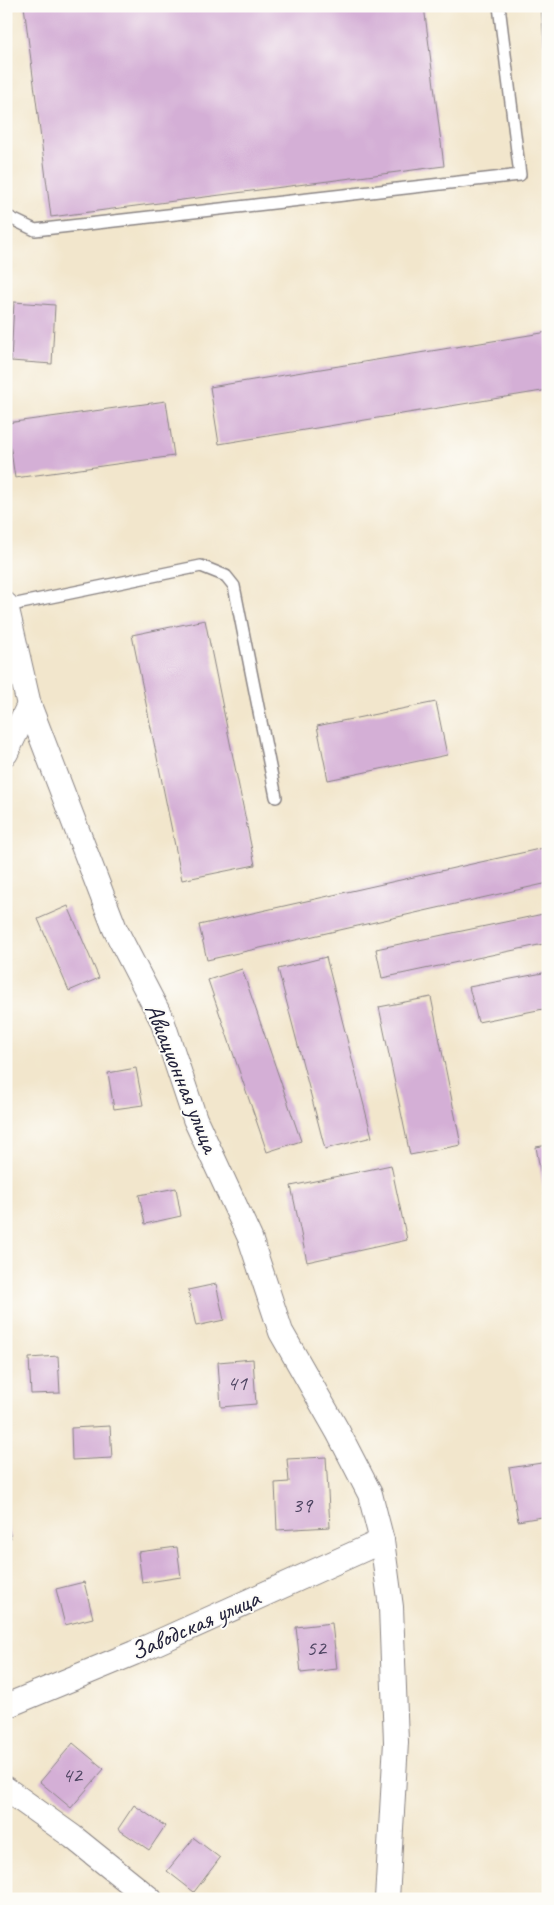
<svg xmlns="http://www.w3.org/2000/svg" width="554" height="1905" font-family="Caveat,sans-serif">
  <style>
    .building { fill: #d4afd6 }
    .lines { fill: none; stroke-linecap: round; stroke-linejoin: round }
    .service-casing { stroke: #8a8484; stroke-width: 14 }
    .minor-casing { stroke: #8a8484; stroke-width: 26 }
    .service { stroke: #fff; stroke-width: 11 }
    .minor { stroke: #fff; stroke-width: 24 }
    .labels { text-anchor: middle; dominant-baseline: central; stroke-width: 4; stroke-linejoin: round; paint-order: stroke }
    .number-label { font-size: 22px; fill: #4e4562 }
    .street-label { font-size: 25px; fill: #22223b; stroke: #fdfcf7 }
  </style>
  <rect width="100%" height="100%" fill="#fdfcf7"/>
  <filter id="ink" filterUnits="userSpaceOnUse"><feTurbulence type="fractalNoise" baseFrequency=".02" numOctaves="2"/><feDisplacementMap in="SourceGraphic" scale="10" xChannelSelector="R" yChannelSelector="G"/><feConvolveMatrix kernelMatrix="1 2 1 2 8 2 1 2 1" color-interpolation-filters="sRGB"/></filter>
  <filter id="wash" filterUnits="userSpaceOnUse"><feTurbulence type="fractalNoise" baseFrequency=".0096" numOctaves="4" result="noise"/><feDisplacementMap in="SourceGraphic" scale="20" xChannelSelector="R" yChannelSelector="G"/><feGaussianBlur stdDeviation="1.12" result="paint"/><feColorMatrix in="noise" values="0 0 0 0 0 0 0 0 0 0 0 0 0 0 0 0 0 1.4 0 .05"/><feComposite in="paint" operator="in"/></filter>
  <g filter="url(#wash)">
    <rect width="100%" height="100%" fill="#f2e6cc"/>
    <g id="blocks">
      <g class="building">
        <path d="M 24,6 L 424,6 L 444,166 L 51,217 Z"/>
        <path d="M 541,6 L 548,6 L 548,55 L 545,55 Z"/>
        <path d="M 14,302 L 55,305 L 52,364 L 11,361 Z"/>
        <path d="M 548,332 L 548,390 L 219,444 L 210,387 Z"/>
        <path d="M 166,401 L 174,456 L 15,478 L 7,423 Z"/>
        <path d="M 205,620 L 255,865 L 182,880 L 132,635 Z"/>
        <path d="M 436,702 L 447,755 L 328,780 L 317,726 Z"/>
        <path d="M 548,847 L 548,883 L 207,960 L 199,925 Z"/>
        <path d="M 68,906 L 99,978 L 69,991 L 38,919 Z"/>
        <path d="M 548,913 L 548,943 L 382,978 L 376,949 Z"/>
        <path d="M 326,957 L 372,1137 L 325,1149 L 278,969 Z"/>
        <path d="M 242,969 L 301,1141 L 267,1152 L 208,980 Z"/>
        <path d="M 548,972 L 548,1008 L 478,1022 L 469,987 Z"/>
        <path d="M 431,997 L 461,1145 L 410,1155 L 379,1007 Z"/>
        <path d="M 136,1068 L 143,1105 L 114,1109 L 108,1073 Z"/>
        <path d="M 548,1145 L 548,1209 L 547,1209 L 536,1147 Z"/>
        <path d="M 391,1165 L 407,1240 L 307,1262 L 291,1186 Z"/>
        <path d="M 176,1188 L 181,1216 L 145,1224 L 139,1195 Z"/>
        <path d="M 216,1284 L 224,1320 L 196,1326 L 188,1290 Z"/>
        <path d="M 58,1356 L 60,1393 L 31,1394 L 29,1358 Z"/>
        <path d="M 253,1359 L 256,1404 L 221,1407 L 218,1362 Z"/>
        <path d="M 110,1426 L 112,1458 L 72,1460 L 71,1428 Z"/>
        <path d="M 326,1457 L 330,1527 L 277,1530 L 275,1483 L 289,1482 L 287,1459 Z"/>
        <path d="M 548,1462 L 548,1516 L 518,1521 L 509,1468 Z"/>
        <path d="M 6,1520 L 11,1538 L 6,1538 Z"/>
        <path d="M 177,1547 L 181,1577 L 142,1583 L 138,1552 Z"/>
        <path d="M 84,1582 L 93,1618 L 65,1625 L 56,1589 Z"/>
        <path d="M 332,1623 L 337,1669 L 301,1673 L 296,1627 Z"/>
        <path d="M 73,1743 L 104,1769 L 71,1808 L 40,1782 Z"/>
        <path d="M 134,1805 L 165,1826 L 149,1850 L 118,1829 Z"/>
        <path d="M 194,1838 L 220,1858 L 194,1892 L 167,1871 Z"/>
      </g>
    </g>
  </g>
  <g filter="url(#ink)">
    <use href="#blocks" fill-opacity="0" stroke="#8a8484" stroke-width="1"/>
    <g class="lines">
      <g class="service-casing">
        <g id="service">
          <path d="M 6,216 L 35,230 L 520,175 L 499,6"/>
          <path d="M 7,606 L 201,566 L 226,576 L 234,586 L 276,797"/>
        </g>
      </g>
      <g class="minor-casing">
        <g id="minor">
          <path d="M 6,605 L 29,705 L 115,929 L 162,1020 L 195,1119 L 250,1238 L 281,1332 L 338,1432 L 370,1494 L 382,1541 L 391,1607 L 396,1742 L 387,1899"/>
          <path d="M 6,753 L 29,705"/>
          <path d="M 6,1706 L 134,1653 L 382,1541"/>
          <path d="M 6,1789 L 73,1837 L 150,1899"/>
        </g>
      </g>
      <use href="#service" class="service"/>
      <use href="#minor" class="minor"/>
    </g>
  </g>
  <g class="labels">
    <g class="number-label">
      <text x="237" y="1383">41</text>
      <text x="302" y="1505">39</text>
      <text x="316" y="1648">52</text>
      <text x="72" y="1775">42</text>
    </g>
    <g class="street-label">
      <text transform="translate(182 1078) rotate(68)">Авиационная улица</text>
      <text transform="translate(195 1625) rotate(-24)">Заводская улица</text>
    </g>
  </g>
  <rect width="554" height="1905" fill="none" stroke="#fdfcf7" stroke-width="25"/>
</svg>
